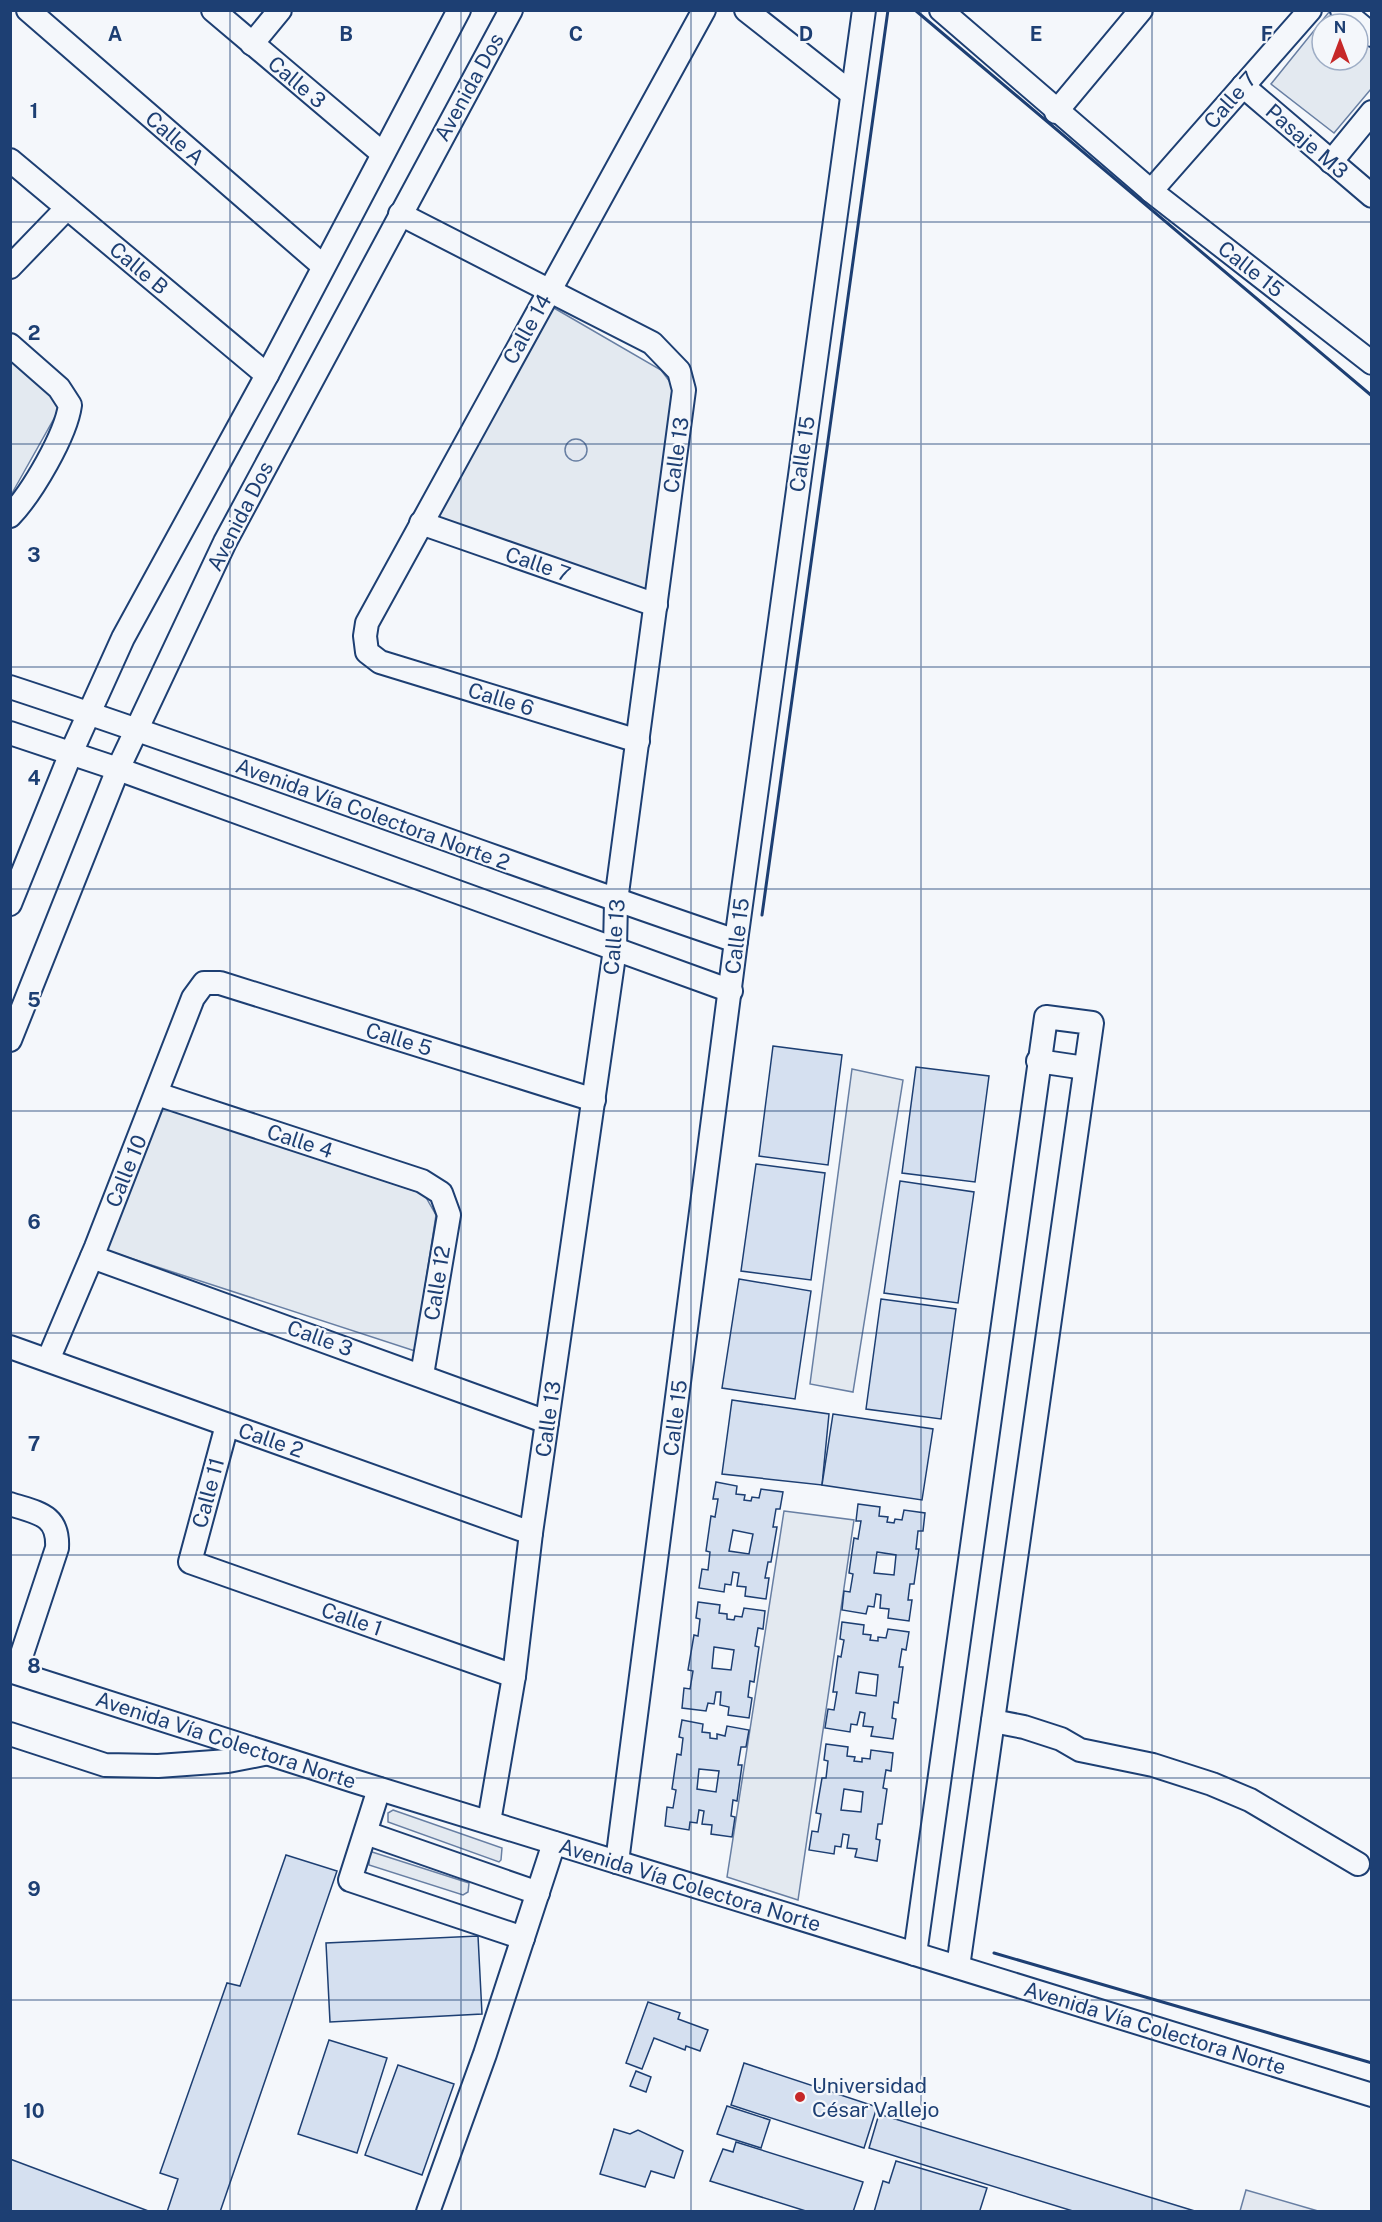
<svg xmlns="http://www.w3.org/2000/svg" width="1382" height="2222" font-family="'Public Sans',sans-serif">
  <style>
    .green { fill: #e3e9f0; stroke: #687fa3; stroke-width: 1.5 }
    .parking { fill: #e3e8f0; stroke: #687fa3; stroke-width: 1.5 }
    .building { fill: #d5e0f0; stroke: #1d3f73; stroke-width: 1.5; fill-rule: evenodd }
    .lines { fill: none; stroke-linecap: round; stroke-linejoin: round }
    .minor-casing { stroke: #1d3f73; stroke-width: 26 }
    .minor { stroke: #f4f7fb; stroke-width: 22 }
    .wall { stroke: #1d3f73; stroke-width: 3 }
    .grid { fill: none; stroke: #1d3f73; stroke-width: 1.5; stroke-opacity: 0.55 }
    .poi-dot { fill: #c62828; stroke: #f4f7fb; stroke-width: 2 }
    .labels { text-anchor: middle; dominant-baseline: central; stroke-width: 4.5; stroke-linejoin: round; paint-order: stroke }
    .street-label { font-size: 21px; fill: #1d3f73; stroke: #f4f7fb }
    .poi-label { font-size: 21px; fill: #1d3f73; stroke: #f4f7fb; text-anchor: start }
    .grid-label { font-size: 20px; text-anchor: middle; font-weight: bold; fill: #1d3f73; stroke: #f4f7fb; stroke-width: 4.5; stroke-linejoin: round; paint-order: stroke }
  </style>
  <rect width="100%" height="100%" fill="#f4f7fb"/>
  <g class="green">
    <path d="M 1329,12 L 1343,24 L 1322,24 L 1322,60 L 1358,60 L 1358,37 L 1371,48 L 1371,89 L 1334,133 L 1271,84 Z"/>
    <path d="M 554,308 L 661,370 L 673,386 L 648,590 L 441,521 L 435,506 L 542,310 Z"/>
    <path d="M 11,354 L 61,406 L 11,495 Z"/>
    <path d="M 852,1069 L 903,1080 L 853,1392 L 810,1384 Z"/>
    <path d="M 164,1107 L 424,1194 L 436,1215 L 415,1351 L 96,1247 Z"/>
    <path d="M 784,1511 L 854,1520 L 798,1900 L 727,1877 Z"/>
    <path d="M 393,1810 L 502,1848 L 501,1860 L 499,1862 L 388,1822 L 388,1813 Z"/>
    <path d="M 369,1851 L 469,1883 L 468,1892 L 463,1895 L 369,1865 Z"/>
  </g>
  <g class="parking">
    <circle cx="576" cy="450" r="11"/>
    <path d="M 1246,2190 L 1318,2211 L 1240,2211 Z"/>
  </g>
  <g class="building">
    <path d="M 773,1046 L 842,1055 L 828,1165 L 759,1156 Z"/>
    <path d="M 916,1067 L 989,1076 L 975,1182 L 902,1173 Z"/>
    <path d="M 756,1164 L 825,1173 L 811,1280 L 741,1271 Z"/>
    <path d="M 900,1181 L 974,1192 L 958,1303 L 884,1293 Z"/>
    <path d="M 739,1279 L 811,1291 L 795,1399 L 722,1388 Z"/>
    <path d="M 881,1299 L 956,1309 L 941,1419 L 866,1409 Z"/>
    <path d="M 732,1400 L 829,1414 L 822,1485 L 722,1474 Z"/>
    <path d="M 833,1414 L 933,1429 L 922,1500 L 822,1485 Z"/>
    <path d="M 716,1482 L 737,1486 L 736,1494 L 745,1495 L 744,1500 L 751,1501 L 752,1497 L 759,1498 L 761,1489 L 783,1492 L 780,1509 L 776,1509 L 773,1527 L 777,1527 L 771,1562 L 768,1562 L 765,1578 L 769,1578 L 766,1599 L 745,1596 L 746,1587 L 737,1586 L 739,1573 L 733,1572 L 731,1585 L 725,1584 L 724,1592 L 699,1588 L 702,1569 L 708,1570 L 710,1552 L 706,1551 L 711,1516 L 715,1517 L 718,1499 L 713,1499 ZM 733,1530 L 753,1534 L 749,1554 L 729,1551 Z"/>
    <path d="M 858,1504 L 880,1507 L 879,1516 L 888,1517 L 887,1522 L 894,1523 L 895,1519 L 902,1520 L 904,1510 L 925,1513 L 923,1531 L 918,1531 L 916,1549 L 919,1549 L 914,1584 L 910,1584 L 908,1600 L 912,1600 L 909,1621 L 888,1618 L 889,1609 L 880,1608 L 881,1595 L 876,1594 L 874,1607 L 868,1606 L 866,1614 L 842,1610 L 844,1591 L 850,1592 L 853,1574 L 849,1573 L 854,1538 L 858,1539 L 861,1521 L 856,1521 ZM 877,1552 L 896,1555 L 894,1575 L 874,1573 Z"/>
    <path d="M 698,1602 L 720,1605 L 719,1613 L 727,1614 L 727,1619 L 734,1620 L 735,1616 L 742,1617 L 744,1608 L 765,1611 L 763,1629 L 758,1628 L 755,1646 L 759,1647 L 754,1682 L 750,1681 L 748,1697 L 752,1698 L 749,1718 L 728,1715 L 729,1707 L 720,1705 L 721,1692 L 716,1692 L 714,1704 L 708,1703 L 706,1711 L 682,1708 L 684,1688 L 690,1689 L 693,1671 L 688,1670 L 694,1635 L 698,1636 L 700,1619 L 696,1618 ZM 714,1647 L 734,1650 L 731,1670 L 712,1668 Z"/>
    <path d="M 842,1622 L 864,1625 L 863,1634 L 871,1635 L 870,1640 L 878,1641 L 878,1637 L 886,1638 L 888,1629 L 909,1632 L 906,1650 L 902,1649 L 899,1667 L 903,1667 L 898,1703 L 894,1702 L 892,1718 L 896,1719 L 893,1739 L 871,1736 L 873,1727 L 863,1726 L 865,1713 L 860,1712 L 857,1725 L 851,1724 L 850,1732 L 825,1728 L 828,1709 L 834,1710 L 837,1692 L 833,1692 L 838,1656 L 841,1657 L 844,1640 L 840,1639 ZM 859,1672 L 878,1675 L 876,1696 L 856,1693 Z"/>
    <path d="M 682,1720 L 703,1724 L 702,1732 L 710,1733 L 710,1738 L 717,1739 L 717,1734 L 725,1736 L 727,1726 L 749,1730 L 746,1747 L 741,1747 L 738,1765 L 742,1765 L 737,1801 L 733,1800 L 731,1816 L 735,1817 L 732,1837 L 711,1834 L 712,1825 L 702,1824 L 704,1811 L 699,1810 L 697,1823 L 690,1822 L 689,1830 L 665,1826 L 667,1807 L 673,1808 L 676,1790 L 672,1789 L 677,1754 L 681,1755 L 683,1738 L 679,1737 ZM 699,1769 L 719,1771 L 716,1792 L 697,1789 Z"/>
    <path d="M 826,1744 L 848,1747 L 847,1756 L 855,1757 L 854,1761 L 862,1762 L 862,1758 L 870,1759 L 871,1750 L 893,1753 L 891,1771 L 886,1770 L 883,1788 L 887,1789 L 882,1824 L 878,1824 L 876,1839 L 880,1840 L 877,1861 L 855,1857 L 857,1849 L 847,1848 L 849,1835 L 843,1834 L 841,1847 L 835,1846 L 834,1854 L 809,1850 L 812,1831 L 818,1832 L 821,1814 L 816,1813 L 822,1778 L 826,1778 L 828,1761 L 824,1760 ZM 844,1789 L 863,1792 L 861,1812 L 841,1810 Z"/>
    <path d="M 286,1855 L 337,1871 L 220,2212 L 167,2212 L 178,2179 L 160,2173 L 227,1983 L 240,1986 Z"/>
    <path d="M 478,1936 L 482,2014 L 330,2022 L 326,1943 Z"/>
    <path d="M 648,2002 L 680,2013 L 678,2019 L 708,2030 L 700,2051 L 686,2046 L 685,2050 L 654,2038 L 642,2069 L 626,2063 Z"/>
    <path d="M 329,2040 L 387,2058 L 357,2153 L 298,2134 Z"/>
    <path d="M 744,2063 L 877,2107 L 864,2148 L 731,2105 Z"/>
    <path d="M 398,2065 L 454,2084 L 422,2175 L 365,2155 Z"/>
    <path d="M 636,2071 L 651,2077 L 646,2092 L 630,2086 Z"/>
    <path d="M 727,2106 L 770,2120 L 761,2148 L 717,2134 Z"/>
    <path d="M 879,2114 L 1198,2212 L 1076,2212 L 869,2148 Z"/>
    <path d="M 614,2129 L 630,2134 L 638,2130 L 683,2151 L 674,2178 L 651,2171 L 645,2187 L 600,2174 Z"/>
    <path d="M 736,2142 L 863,2182 L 853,2212 L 809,2212 L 710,2181 L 723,2149 L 733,2152 Z"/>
    <path d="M 10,2159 L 151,2212 L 10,2212 Z"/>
    <path d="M 896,2161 L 987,2188 L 980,2210 L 983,2212 L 874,2212 L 883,2181 L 889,2183 Z"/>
  </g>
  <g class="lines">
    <g class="minor-casing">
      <g id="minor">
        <path d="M 28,10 L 322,265"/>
        <path d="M 213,10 L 382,153"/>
        <path d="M 746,10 L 851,93"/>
        <path d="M 941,10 L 1151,191 L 1372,363"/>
        <path d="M 1342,10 L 1372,35"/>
        <path d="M 252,44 L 280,10"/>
        <path d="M 1243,86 L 1372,196"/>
        <path d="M 1056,112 L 1141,10"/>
        <path d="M 10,160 L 267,375"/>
        <path d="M 1331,162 L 1372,112"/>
        <path d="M 1151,191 L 1310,10"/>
        <path d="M 400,214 L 652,343 L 679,371 L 684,390 L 616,901 L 615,949 L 531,1533 L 514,1676 L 489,1822"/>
        <path d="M 10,267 L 67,208"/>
        <path d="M 10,345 L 59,388 L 70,405 C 66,435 32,493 10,516"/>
        <path d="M 421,523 L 656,605"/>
        <path d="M 10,687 C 254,767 493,859 736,941"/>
        <path d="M 10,733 L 118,769 L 731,991"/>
        <path d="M 638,741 L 380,662 L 367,652 L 365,636 L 367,623 L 704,10"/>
        <path d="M 10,904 L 71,753 L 123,638 L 267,375 L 459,10"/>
        <path d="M 10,1040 L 118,769 L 225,542 L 511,10"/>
        <path d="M 1038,1061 L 1085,1068"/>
        <path d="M 157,1094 L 422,1181 L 441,1193 L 449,1215 L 422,1375"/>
        <path d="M 92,1257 L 547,1422"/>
        <path d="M 10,1347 L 531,1533"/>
        <path d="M 48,1360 L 96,1247 L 193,998 L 204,983 L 220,983 L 594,1100"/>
        <path d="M 227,1425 L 190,1562 L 514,1676"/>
        <path d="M 10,1504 C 37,1513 59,1514 57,1548 L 16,1672"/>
        <path d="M 10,1671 L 354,1781 L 1372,2095"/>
        <path d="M 993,1721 L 1024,1727 L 1061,1739 L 1080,1750 L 1153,1765 L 1212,1784 L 1250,1800 L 1358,1864"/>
        <path d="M 10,1734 L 105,1765 L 158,1766 L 228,1761 L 264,1754"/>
        <path d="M 379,1789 L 350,1880 L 523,1938"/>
        <path d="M 366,1833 L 538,1893"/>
        <path d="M 617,1862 L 736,941 L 864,10"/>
        <path d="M 915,1954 L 1046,1017 L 1092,1023 L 958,1967"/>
        <path d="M 428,2212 L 485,2054 L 554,1843"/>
      </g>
    </g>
    <use href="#minor" class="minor"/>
    <g class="wall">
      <path d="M 915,10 L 1372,396"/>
      <path d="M 762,915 L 888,10"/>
      <path d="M 994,1953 L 1372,2063"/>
    </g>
  </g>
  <path class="grid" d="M 230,10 L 230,2212M 461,10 L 461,2212M 691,10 L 691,2212M 921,10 L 921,2212M 1152,10 L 1152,2212M 10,222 L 1372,222M 10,444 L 1372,444M 10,667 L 1372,667M 10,889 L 1372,889M 10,1111 L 1372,1111M 10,1333 L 1372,1333M 10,1555 L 1372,1555M 10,1778 L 1372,1778M 10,2000 L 1372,2000"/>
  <circle class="poi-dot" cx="800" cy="2097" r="6"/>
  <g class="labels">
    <g class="street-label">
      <text transform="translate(297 82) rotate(40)">Calle 3</text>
      <text transform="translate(469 87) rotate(-61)">Avenida Dos</text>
      <text transform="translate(1230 100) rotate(-49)">Calle 7</text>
      <text transform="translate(175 138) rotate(41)">Calle A</text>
      <text transform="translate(1307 141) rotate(41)">Pasaje M3</text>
      <text transform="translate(139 268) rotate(40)">Calle B</text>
      <text transform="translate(1251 269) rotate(38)">Calle 15</text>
      <text transform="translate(527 329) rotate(-61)">Calle 14</text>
      <text transform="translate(802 454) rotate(-82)">Calle 15</text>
      <text transform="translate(676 455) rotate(-82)">Calle 13</text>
      <text transform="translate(240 516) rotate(-63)">Avenida Dos</text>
      <text transform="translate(538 564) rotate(19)">Calle 7</text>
      <text transform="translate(501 699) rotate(17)">Calle 6</text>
      <text transform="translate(373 814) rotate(20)">Avenida Vía Colectora Norte 2</text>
      <text transform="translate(737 936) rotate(-83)">Calle 15</text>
      <text transform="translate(614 937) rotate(-85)">Calle 13</text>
      <text transform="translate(399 1039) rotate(17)">Calle 5</text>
      <text transform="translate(300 1141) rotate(18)">Calle 4</text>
      <text transform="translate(126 1171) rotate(-68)">Calle 10</text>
      <text transform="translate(437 1283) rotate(-81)">Calle 12</text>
      <text transform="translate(320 1338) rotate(20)">Calle 3</text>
      <text transform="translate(675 1418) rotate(-83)">Calle 15</text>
      <text transform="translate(548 1419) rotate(-82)">Calle 13</text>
      <text transform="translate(271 1440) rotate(19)">Calle 2</text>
      <text transform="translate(208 1493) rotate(-75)">Calle 11</text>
      <text transform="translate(352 1619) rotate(19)">Calle 1</text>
      <text transform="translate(226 1740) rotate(18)">Avenida Vía Colectora Norte</text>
      <text transform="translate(690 1885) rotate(17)">Avenida Vía Colectora Norte</text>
      <text transform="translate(1155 2028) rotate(17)">Avenida Vía Colectora Norte</text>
    </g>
    <g class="poi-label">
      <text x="812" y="2085">Universidad<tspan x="812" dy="24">César Vallejo</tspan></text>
    </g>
  </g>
  <g class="grid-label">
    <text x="115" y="41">A</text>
    <text x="346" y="41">B</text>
    <text x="576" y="41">C</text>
    <text x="806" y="41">D</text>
    <text x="1036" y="41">E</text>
    <text x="1267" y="41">F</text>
    <text x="34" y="118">1</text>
    <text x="34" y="340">2</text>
    <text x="34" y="562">3</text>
    <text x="34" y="785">4</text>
    <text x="34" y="1007">5</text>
    <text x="34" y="1229">6</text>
    <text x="34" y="1451">7</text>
    <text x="34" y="1673">8</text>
    <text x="34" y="1896">9</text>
    <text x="34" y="2118">10</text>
  </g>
  <rect width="1382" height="2222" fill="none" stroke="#1d3f73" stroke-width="24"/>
  <g transform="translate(1340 42)"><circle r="28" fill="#f4f7fb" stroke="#9eadc5" stroke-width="1.5"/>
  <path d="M0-4.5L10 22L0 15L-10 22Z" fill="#c62828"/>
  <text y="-9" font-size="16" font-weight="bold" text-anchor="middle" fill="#1d3f73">N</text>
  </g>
</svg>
